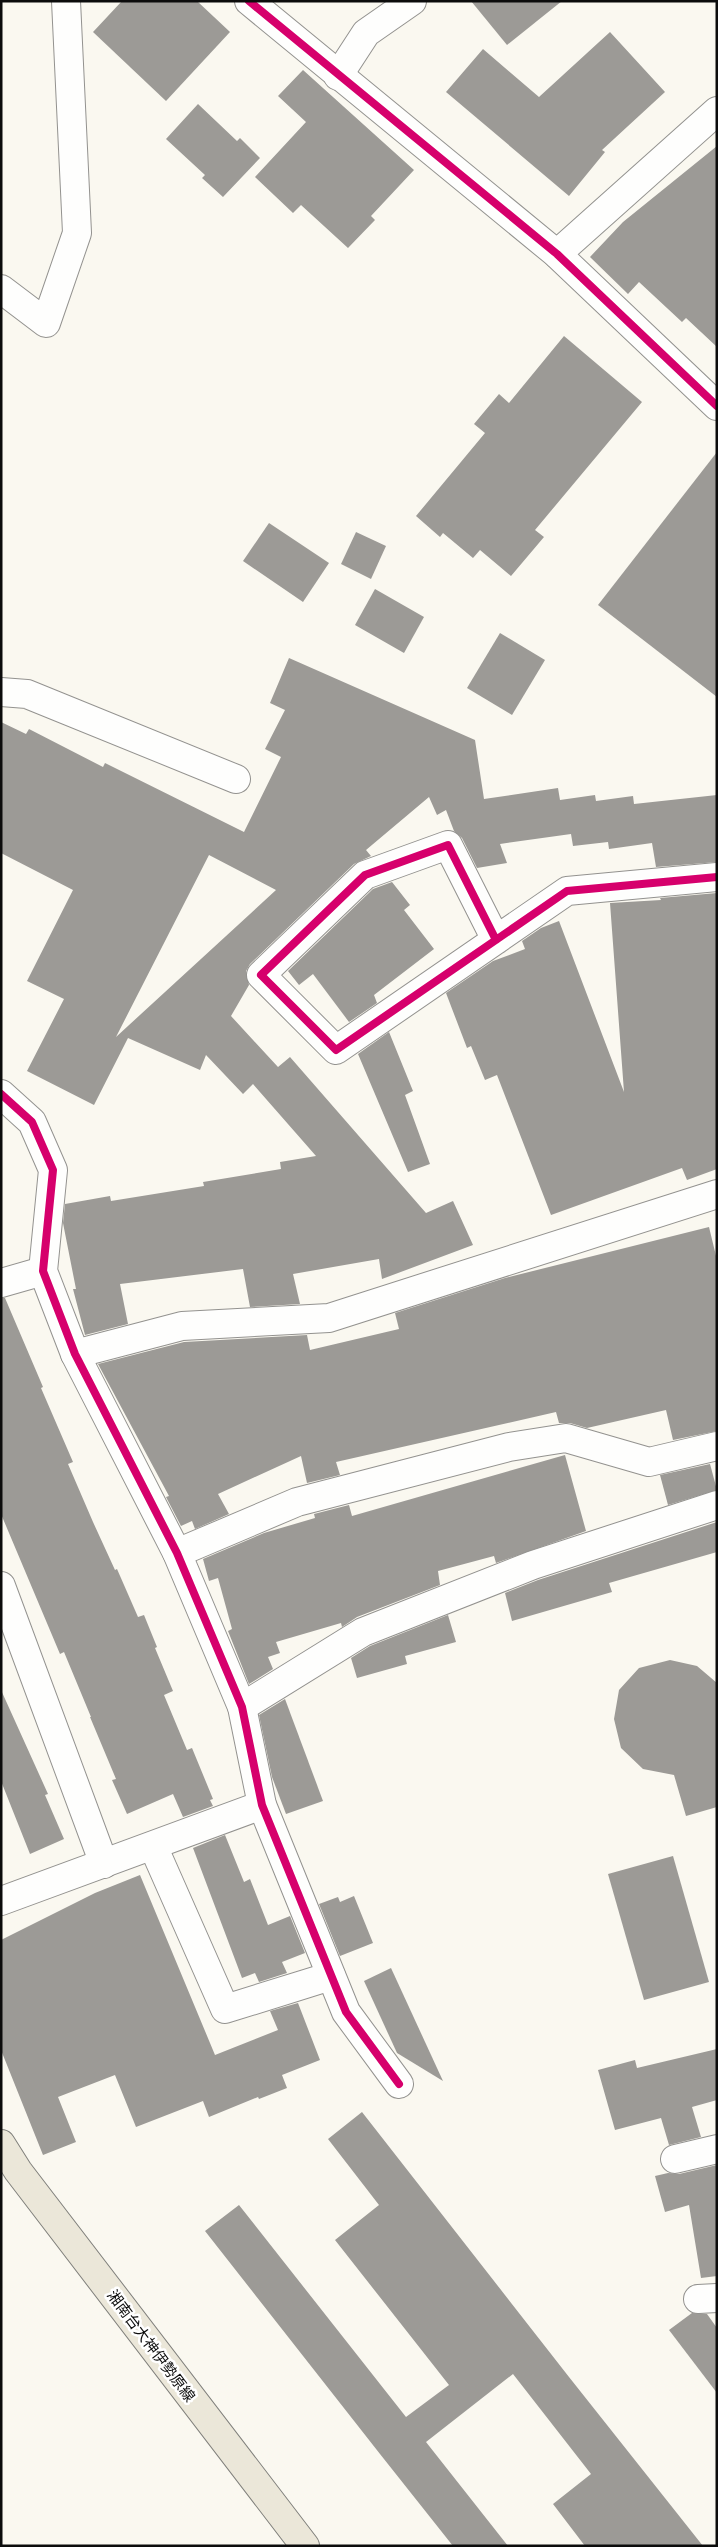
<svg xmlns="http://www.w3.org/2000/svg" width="718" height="2547" font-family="'Roboto Serif','Noto Sans JP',serif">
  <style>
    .building { fill: #9c9a96; fill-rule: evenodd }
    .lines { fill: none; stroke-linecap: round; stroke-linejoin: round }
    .minor-casing { stroke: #93928f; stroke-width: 30 }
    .major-casing { stroke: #80807c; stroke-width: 30 }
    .minor { stroke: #fefefd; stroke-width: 28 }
    .major { stroke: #ebe7d9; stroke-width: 28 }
    .cycleway-casing { stroke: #fff; stroke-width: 11 }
    .cycleway { stroke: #d6006c; stroke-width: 8 }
    .labels { text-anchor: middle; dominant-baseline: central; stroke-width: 5; stroke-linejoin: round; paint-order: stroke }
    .street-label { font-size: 15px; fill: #0c0c0c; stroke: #fff }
  </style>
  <rect width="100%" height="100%" fill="#faf8f0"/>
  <g class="building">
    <path d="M 122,1 L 197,1 L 230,32 L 166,101 L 93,32 Z"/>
    <path d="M 471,1 L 562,1 L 507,45 Z"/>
    <path d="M 610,32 L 665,92 L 602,150 L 605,152 L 569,196 L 446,92 L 483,49 L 539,97 Z"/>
    <path d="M 303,70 L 414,170 L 371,216 L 375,220 L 348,248 L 301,205 L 293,213 L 255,177 L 306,122 L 278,96 Z"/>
    <path d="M 198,104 L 237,141 L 240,138 L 260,158 L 223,197 L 202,178 L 205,175 L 166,139 Z"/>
    <path d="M 717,146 L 717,347 L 686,318 L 682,322 L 639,282 L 628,294 L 590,257 L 623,222 Z"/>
    <path d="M 564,336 L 642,402 L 535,530 L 544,537 L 511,576 L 480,550 L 473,558 L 443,533 L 440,537 L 416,516 L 485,433 L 474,424 L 499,394 L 509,403 Z"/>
    <path d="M 717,452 L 717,697 L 598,605 Z"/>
    <path d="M 269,523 L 329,563 L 303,602 L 243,561 Z"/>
    <path d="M 356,532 L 386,546 L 371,579 L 341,564 Z"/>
    <path d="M 375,589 L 424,617 L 404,653 L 355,625 Z"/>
    <path d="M 500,633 L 545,660 L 512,715 L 467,688 Z"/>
    <path d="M 289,658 L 475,740 L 484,799 L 558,788 L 560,800 L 595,795 L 596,801 L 633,796 L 634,804 L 717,795 L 717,862 L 656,867 L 652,843 L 609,849 L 608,842 L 573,846 L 571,834 L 500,844 L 507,863 L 477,868 L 462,838 L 454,831 L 446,810 L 437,815 L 429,797 L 366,850 L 371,856 L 354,864 L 250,964 L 246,971 L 249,985 L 231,1016 L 278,1067 L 290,1057 L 426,1213 L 453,1201 L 473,1245 L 382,1279 L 379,1259 L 293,1274 L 300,1304 L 250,1307 L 243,1269 L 120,1284 L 128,1324 L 85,1335 L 73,1289 L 76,1289 L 63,1223 L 65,1204 L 110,1196 L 111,1201 L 204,1186 L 203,1182 L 281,1169 L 280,1162 L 316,1156 L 253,1084 L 243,1094 L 206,1055 L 200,1070 L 128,1038 L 94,1105 L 27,1071 L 64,999 L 27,981 L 73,890 L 1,853 L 1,722 L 26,734 L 29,729 L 103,767 L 105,763 L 244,832 L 281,757 L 265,749 L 285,710 L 270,703 ZM 209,855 L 276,890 L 116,1037 Z"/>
    <path d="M 392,882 L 410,905 L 404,910 L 434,949 L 374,995 L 377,1003 L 349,1022 L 313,974 L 299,985 L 288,971 L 373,889 Z"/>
    <path d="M 717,893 L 717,1169 L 687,1180 L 682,1168 L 551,1215 L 497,1075 L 485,1080 L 471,1046 L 467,1048 L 446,993 L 493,961 L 525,949 L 522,941 L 541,928 L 559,921 L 624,1092 L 610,903 L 661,900 L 660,898 Z"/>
    <path d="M 389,1032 L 413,1091 L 405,1095 L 430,1164 L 408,1172 L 358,1054 Z"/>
    <path d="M 709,1227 L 717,1260 L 717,1431 L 673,1440 L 666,1410 L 587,1428 L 570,1423 L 559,1423 L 556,1412 L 336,1462 L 340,1475 L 307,1483 L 301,1456 L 218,1494 L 229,1514 L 195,1529 L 192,1521 L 181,1526 L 166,1497 L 169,1496 L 98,1364 L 184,1342 L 307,1335 L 310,1350 L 399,1329 L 395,1313 L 505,1278 Z"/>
    <path d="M 1,1298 L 5,1298 L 43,1387 L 41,1388 L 73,1462 L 68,1464 L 93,1522 L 115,1570 L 117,1569 L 138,1617 L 144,1615 L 157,1647 L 155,1648 L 173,1691 L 164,1695 L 187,1750 L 192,1748 L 213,1799 L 210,1800 L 213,1806 L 183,1817 L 173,1794 L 127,1814 L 112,1780 L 116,1779 L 90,1717 L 91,1717 L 64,1652 L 60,1654 L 1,1514 Z"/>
    <path d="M 565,1455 L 586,1531 L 496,1563 L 494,1556 L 438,1571 L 440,1585 L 357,1617 L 342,1627 L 341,1623 L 276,1642 L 280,1653 L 268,1657 L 273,1669 L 249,1684 L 228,1631 L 232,1629 L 218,1578 L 209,1581 L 203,1559 L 264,1533 L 315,1518 L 314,1514 L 349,1505 L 352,1516 Z"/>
    <path d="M 710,1464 L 717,1490 L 668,1505 L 660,1475 Z"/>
    <path d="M 717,1522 L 717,1552 L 609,1583 L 612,1592 L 512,1621 L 505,1593 L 538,1580 Z"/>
    <path d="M 448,1615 L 456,1642 L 405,1656 L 407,1664 L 357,1678 L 351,1658 L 370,1646 Z"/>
    <path d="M 670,1660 L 697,1666 L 717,1683 L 717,1807 L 686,1816 L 674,1775 L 643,1769 L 621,1748 L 614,1719 L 619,1690 L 639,1668 Z"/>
    <path d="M 1,1690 L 48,1794 L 45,1795 L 64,1839 L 30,1854 L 1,1781 Z"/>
    <path d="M 285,1699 L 323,1801 L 286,1814 L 272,1777 L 259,1715 Z"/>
    <path d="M 225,1835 L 244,1882 L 250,1879 L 268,1925 L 290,1916 L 305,1953 L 282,1962 L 287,1973 L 259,1982 L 255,1973 L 242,1978 L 193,1848 Z"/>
    <path d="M 673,1856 L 709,1982 L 644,2000 L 608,1874 Z"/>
    <path d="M 140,1875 L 215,2055 L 278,2030 L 270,2011 L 298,2003 L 320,2060 L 282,2075 L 287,2088 L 259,2099 L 258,2097 L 209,2117 L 203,2101 L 136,2127 L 115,2075 L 58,2097 L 76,2142 L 43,2155 L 1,2050 L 1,1940 L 95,1893 Z"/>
    <path d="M 354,1896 L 373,1943 L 340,1956 L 319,1904 L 338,1897 L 340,1902 Z"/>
    <path d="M 391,1968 L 443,2081 L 397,2053 L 364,1981 Z"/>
    <path d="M 717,2049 L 717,2100 L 692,2107 L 701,2137 L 669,2145 L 661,2118 L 615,2130 L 598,2070 L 635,2060 L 637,2068 Z"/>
    <path d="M 362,2112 L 569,2377 L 703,2546 L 585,2546 L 553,2504 L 591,2474 L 513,2374 L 426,2442 L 508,2546 L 453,2546 L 380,2454 L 205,2231 L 239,2205 L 406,2417 L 449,2385 L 335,2240 L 379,2205 L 328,2139 Z"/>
    <path d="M 717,2165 L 717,2276 L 701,2278 L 689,2205 L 665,2212 L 655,2176 L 668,2173 L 679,2174 Z"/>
    <path d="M 692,2313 L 707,2314 L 717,2328 L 717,2393 L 669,2330 Z"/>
  </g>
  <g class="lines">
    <g class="minor-casing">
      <g id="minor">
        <path d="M 249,1 L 557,254 L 717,406"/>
        <path d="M 338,76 L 366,33 L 412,1"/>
        <path d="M 557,254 L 717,111"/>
        <path d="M 1,289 L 46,323 L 77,233 L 66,1"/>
        <path d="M 1,692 L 27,694 L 236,779"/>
        <path d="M 496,940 L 448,845 L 365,875 L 261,975 L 336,1050 L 567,891 L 717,877"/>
        <path d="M 1,1094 L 32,1122 L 53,1170 L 43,1271 L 75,1354 L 177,1553 L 242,1707 L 262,1805 L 346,2012 L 399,2084"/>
        <path d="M 1,1283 L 43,1271"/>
        <path d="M 75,1354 L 182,1326 L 329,1318 L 717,1194"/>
        <path d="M 177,1553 L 297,1502 L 509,1447 L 566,1438 L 649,1462 L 717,1446"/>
        <path d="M 1,1586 L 104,1864"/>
        <path d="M 242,1707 L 363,1632 L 533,1565 L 717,1505"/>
        <path d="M 153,1846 L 225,2009 L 331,1976"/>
        <path d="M 1,1901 L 262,1805"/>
        <path d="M 675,2159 L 717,2149"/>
        <path d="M 698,2299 L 717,2298"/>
      </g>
    </g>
    <g class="major-casing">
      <path id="major" d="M 1,2144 L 18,2171 L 305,2546"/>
    </g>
    <use href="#minor" class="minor"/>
    <use href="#major" class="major"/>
    <g class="cycleway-casing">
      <g id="cycleway">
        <path d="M 249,1 L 557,254 L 717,406"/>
        <path d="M 496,940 L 448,845 L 365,875 L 261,975 L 336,1050 L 567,891 L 717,877"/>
        <path d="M 1,1094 L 32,1122 L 53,1170 L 43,1271 L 75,1354 L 177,1553 L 242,1707 L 262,1805 L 346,2012 L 399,2084"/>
      </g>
    </g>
    <use href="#cycleway" class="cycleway"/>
  </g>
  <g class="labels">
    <g class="street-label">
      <text transform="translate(151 2346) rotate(53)">湘南台大神伊勢原線</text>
    </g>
  </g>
  <rect width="718" height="2547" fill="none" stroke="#0c0c0c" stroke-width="5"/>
</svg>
